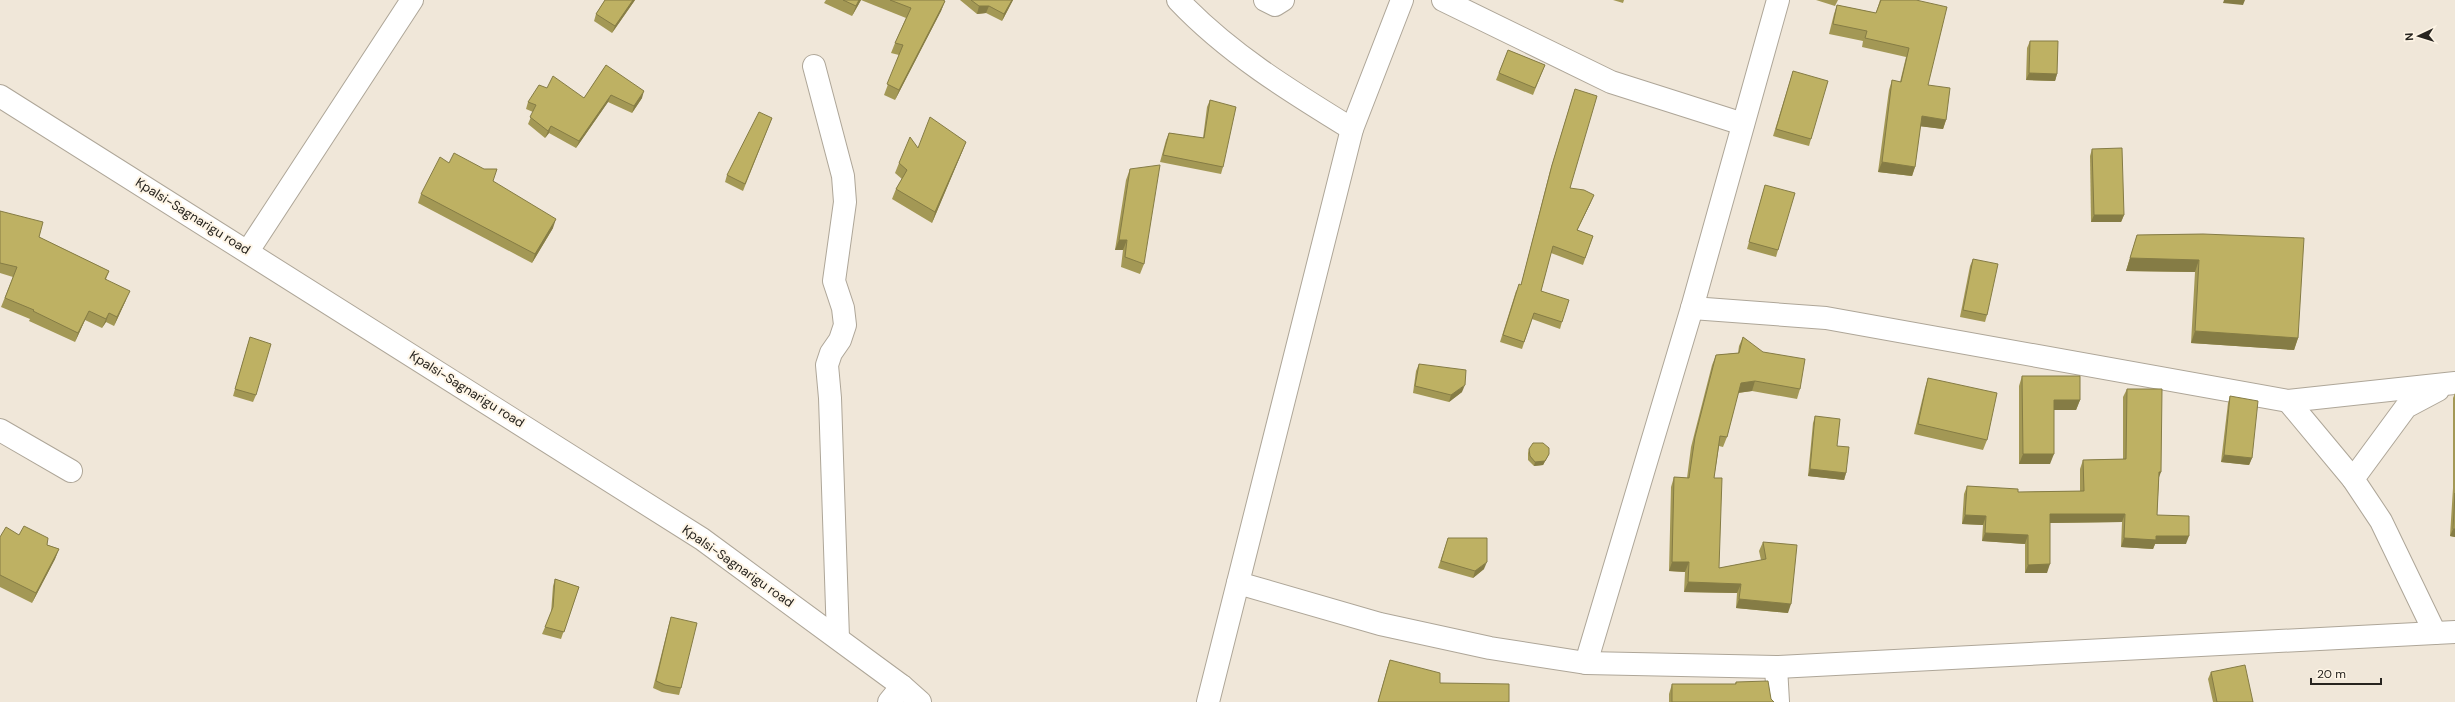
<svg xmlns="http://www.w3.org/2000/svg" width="2455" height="702" font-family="'DM Sans',sans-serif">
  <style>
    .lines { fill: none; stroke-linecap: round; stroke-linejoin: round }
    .minor-casing { stroke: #aea698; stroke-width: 24 }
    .minor { stroke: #fff; stroke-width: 22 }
    .wall { fill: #a39855 }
    .shaded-wall { fill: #857c45 }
    .building { fill: #beb163; stroke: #857c45 }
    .labels { text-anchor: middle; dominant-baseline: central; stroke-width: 4; stroke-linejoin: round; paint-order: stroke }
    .street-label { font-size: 13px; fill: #27241f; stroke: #fef5e6 }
  </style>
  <rect width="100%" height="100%" fill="#f0e7d9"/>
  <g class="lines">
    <g class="minor-casing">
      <g id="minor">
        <path d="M 1178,0 C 1228,53 1290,91 1352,129"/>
        <path d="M 1265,0 L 1275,5 L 1283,0"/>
        <path d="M 1443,0 L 1611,82 L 1743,124"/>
        <path d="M 814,66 L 843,176 L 845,202 L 834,281 L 843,308 L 845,325 L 840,340 L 831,353 L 827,365 L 830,398 L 838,638"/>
        <path d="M 0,96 L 702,539 L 902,686 L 920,702"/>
        <path d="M 248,251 L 412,0"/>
        <path d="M 1692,308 L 1826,318 L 2288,401 L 2455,383"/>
        <path d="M 2288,401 L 2353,479"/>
        <path d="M 0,430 L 71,471"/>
        <path d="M 1238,583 L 1380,624 L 1490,648 L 1586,663 L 1776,667 L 2455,632"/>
        <path d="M 2435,633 L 2381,521 L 2353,479 L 2406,407 L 2438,390"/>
        <path d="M 1586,663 L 1692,308 L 1778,0"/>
        <path d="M 1776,667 L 1778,702"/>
        <path d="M 889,702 L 902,686"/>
        <path d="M 1208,702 L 1352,129 L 1402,0"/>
      </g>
    </g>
    <use href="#minor" class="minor"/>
  </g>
  <g class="wall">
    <path d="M 605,0 L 635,0 L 612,33 L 594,21 L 596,14 Z"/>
    <path d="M 826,0 L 861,0 L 852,16 L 824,3 Z"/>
    <path d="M 861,0 L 943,0 L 945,1 L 941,11 L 895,100 L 884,95 L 899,55 L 891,53 L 895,43 L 906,18 Z"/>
    <path d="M 960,0 L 1013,0 L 1002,21 L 986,13 L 977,14 Z"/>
    <path d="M 1613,0 L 1624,0 L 1623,3 Z"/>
    <path d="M 1816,0 L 1838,0 L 1835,6 Z"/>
    <path d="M 1880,0 L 1916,0 L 1928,85 L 1946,120 L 1943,129 L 1920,126 L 1915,167 L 1912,176 L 1878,172 L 1889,90 L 1892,80 L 1900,82 L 1906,57 L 1862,47 L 1863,41 L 1829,34 L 1834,14 L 1837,5 L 1876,13 Z"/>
    <path d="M 2030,41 L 2057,74 L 2055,81 L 2026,80 L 2027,48 Z"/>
    <path d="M 1508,50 L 1545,65 L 1533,95 L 1496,80 Z"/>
    <path d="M 606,65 L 642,98 L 632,113 L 608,102 L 576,148 L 549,133 L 545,138 L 528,124 L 533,112 L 526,109 L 528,102 L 547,88 L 584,98 Z"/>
    <path d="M 1793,71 L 1811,139 L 1809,146 L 1773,136 Z"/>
    <path d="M 1575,89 L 1570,188 L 1591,202 L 1577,230 L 1593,236 L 1583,265 L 1551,253 L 1541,291 L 1562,322 L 1560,329 L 1532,319 L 1522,349 L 1500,342 L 1516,291 L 1521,285 L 1550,171 Z"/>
    <path d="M 1210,100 L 1223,167 L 1221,174 L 1160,162 L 1166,140 L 1169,133 L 1203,138 L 1207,107 Z"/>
    <path d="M 772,118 L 743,191 L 725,182 L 727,175 Z"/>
    <path d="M 966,142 L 962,152 L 932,223 L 892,199 L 896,189 L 902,179 L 895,173 L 899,163 L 918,148 Z"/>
    <path d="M 2092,149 L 2124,215 L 2121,222 L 2091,222 L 2090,156 Z"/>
    <path d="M 449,163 L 493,181 L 553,228 L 532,263 L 418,203 L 421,194 Z"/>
    <path d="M 1130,169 L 1144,264 L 1140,274 L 1121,267 L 1123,250 L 1115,250 L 1126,180 Z"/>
    <path d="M 1765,185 L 1778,250 L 1776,257 L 1747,249 L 1763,192 Z"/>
    <path d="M 0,211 L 39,237 L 109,271 L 106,279 L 126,300 L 114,326 L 106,322 L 102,328 L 85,320 L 75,342 L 29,321 L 30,319 L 1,307 L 13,277 L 0,273 Z"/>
    <path d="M 2203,234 L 2298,338 L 2294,350 L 2191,343 L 2195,272 L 2126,271 L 2137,235 Z"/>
    <path d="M 1973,259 L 1987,315 L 1985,322 L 1960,317 L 1970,266 Z"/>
    <path d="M 250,337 L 256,395 L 253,402 L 233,396 Z"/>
    <path d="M 1743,337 L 1800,389 L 1797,399 L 1752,391 L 1738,393 L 1727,437 L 1723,447 L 1719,446 L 1714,478 L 1719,568 L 1761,560 L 1759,551 L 1763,542 L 1788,613 L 1736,608 L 1737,593 L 1684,592 L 1685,572 L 1669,571 L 1671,487 L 1674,477 L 1687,478 L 1691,447 L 1712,365 L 1716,355 L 1738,353 L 1739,346 Z"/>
    <path d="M 1419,364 L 1462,392 L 1449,402 L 1413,393 L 1416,371 Z"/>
    <path d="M 2022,376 L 2080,400 L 2076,410 L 2054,410 L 2050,464 L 2019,464 L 2019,386 Z"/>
    <path d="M 1928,378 L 1987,440 L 1983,450 L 1914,434 L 1925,388 Z"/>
    <path d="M 2127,389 L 2159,479 L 2157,515 L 2186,544 L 2155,544 L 2153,549 L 2121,547 L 2122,522 L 2050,523 L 2047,573 L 2025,573 L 2025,544 L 1982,541 L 1983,525 L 1962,524 L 1964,494 L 1967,486 L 2018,492 L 2080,491 L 2080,469 L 2083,460 L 2123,459 L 2123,397 Z"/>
    <path d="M 2455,393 L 2455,537 L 2450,536 L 2453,488 L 2453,398 Z"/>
    <path d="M 2230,396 L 2252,458 L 2249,465 L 2221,462 L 2228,403 Z"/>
    <path d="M 1815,416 L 1837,446 L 1846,473 L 1844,480 L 1808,476 L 1813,423 Z"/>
    <path d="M 1529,449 L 1549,454 L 1543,465 L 1534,466 L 1528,460 L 1528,453 Z"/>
    <path d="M 19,535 L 59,549 L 55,559 L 32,603 L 0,587 L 0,537 Z"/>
    <path d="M 1448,538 L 1484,569 L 1473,578 L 1438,568 Z"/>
    <path d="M 555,579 L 579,587 L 561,639 L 542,634 L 551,613 L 553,586 Z"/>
    <path d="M 671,617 L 681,688 L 679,695 L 662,692 L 653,688 L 669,624 Z"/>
    <path d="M 1390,660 L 1440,683 L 1509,702 L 1378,702 L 1387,669 Z"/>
    <path d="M 2211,672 L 2253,702 L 2213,702 L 2208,679 Z"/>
    <path d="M 1736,682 L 1771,699 L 1774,702 L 1669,702 L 1669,694 L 1672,684 L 1735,684 Z"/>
  </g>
  <g class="shaded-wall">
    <path d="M 633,0 L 635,0 L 612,33 L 615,26 Z"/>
    <path d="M 859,0 L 861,0 L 852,16 L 856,6 Z"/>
    <path d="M 1012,0 L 1013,0 L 1002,21 L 1004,14 Z"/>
    <path d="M 2224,0 L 2245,0 L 2243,5 L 2223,3 Z"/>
    <path d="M 945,1 L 941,11 L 895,100 L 899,90 Z"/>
    <path d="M 979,6 L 989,6 L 986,13 L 977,14 Z"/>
    <path d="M 2029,73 L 2057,74 L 2055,81 L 2026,80 Z"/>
    <path d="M 644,91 L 642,98 L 632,113 L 634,106 Z"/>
    <path d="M 611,95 L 608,102 L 576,148 L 579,141 Z"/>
    <path d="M 1922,116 L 1946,120 L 1943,129 L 1918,126 Z"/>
    <path d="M 551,126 L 549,133 L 545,138 L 548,131 Z"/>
    <path d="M 966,142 L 962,152 L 932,223 L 935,212 Z"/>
    <path d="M 1882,162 L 1915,167 L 1912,176 L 1878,172 Z"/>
    <path d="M 1594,195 L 1591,202 L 1574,237 L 1577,230 Z"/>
    <path d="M 2094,215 L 2124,215 L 2121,222 L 2091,222 Z"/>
    <path d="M 556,219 L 553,228 L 532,263 L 535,254 Z"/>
    <path d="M 1119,240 L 1127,240 L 1123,250 L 1115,250 Z"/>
    <path d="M 2130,258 L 2199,260 L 2195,272 L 2126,271 Z"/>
    <path d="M 130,291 L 126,300 L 114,326 L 117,317 Z"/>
    <path d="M 89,311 L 85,320 L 75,342 L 78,333 Z"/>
    <path d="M 109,313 L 106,322 L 102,328 L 106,319 Z"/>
    <path d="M 2195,331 L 2298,338 L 2294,350 L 2191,343 Z"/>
    <path d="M 1755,381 L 1752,391 L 1737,393 L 1741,383 Z"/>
    <path d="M 1465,385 L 1462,392 L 1449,402 L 1451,395 Z"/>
    <path d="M 2054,400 L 2080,400 L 2076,410 L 2050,410 Z"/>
    <path d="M 1549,454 L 1543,465 L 1534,466 L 1535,462 Z"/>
    <path d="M 2023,454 L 2054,454 L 2050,464 L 2019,464 Z"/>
    <path d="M 2224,455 L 2252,458 L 2249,465 L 2221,462 Z"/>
    <path d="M 1810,469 L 1846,473 L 1844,480 L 1808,476 Z"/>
    <path d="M 2159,472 L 2161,472 L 2158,480 Z"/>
    <path d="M 2050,514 L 2125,514 L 2122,522 L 2047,523 Z"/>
    <path d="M 1965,515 L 1986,516 L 1983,525 L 1962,524 Z"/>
    <path d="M 2453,529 L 2455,529 L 2455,537 L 2450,536 Z"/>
    <path d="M 1985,533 L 2028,535 L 2025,544 L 1982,541 Z"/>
    <path d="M 2156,536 L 2189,536 L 2186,544 L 2155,544 L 2153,549 L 2121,547 L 2124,538 Z"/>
    <path d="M 59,549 L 55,559 L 32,603 L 36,593 Z"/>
    <path d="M 1487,562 L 1484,569 L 1473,578 L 1475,571 Z"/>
    <path d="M 1672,562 L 1689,562 L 1685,572 L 1669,571 Z"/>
    <path d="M 2050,564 L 2047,573 L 2025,573 L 2028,565 Z"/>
    <path d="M 1688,582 L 1741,584 L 1737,593 L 1684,592 Z"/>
    <path d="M 1739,599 L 1791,604 L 1788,613 L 1736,608 Z"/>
  </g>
  <g class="building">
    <path d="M 605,0 L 633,0 L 615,26 L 596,14 Z"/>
    <path d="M 843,0 L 859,0 L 856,6 Z"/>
    <path d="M 890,0 L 943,0 L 945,1 L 899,90 L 887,84 L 903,45 L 895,43 L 911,8 Z"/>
    <path d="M 971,0 L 1012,0 L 1004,14 L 989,6 L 979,6 Z"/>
    <path d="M 1881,0 L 1916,0 L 1947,7 L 1928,85 L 1950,88 L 1946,120 L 1922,116 L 1915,167 L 1882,162 L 1892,80 L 1901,82 L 1909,48 L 1865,38 L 1867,31 L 1833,24 L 1837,5 L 1876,13 Z"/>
    <path d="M 2030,41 L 2058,41 L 2057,74 L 2029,73 Z"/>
    <path d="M 1508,50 L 1545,65 L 1535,88 L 1499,73 Z"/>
    <path d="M 606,65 L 644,91 L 634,106 L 611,95 L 579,141 L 551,126 L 548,131 L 530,117 L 536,105 L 528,102 L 539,85 L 547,88 L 553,76 L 584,98 Z"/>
    <path d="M 1793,71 L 1828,81 L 1811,139 L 1776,129 Z"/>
    <path d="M 1575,89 L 1597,96 L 1570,188 L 1584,190 L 1594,195 L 1577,230 L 1593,236 L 1585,258 L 1553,246 L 1541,291 L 1569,300 L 1562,322 L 1534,313 L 1524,342 L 1503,335 L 1519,284 L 1521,285 L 1552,165 Z"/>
    <path d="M 1210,100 L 1236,107 L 1223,167 L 1163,155 L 1169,133 L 1204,138 Z"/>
    <path d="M 759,112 L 772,118 L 745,184 L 727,175 Z"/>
    <path d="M 930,117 L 966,142 L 935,212 L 896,189 L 907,170 L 899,163 L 910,137 L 918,148 Z"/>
    <path d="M 2122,148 L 2124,215 L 2094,215 L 2092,149 Z"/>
    <path d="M 454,153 L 484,169 L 497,169 L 493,181 L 556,219 L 535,254 L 421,194 L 440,157 L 449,163 Z"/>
    <path d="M 1160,165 L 1144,264 L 1125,257 L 1127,240 L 1119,240 L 1130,169 Z"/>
    <path d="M 1765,185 L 1795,193 L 1778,250 L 1749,242 Z"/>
    <path d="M 0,211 L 43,222 L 39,237 L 109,271 L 105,279 L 130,291 L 117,317 L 109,313 L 106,319 L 89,311 L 78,333 L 33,311 L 34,310 L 5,298 L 17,267 L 0,263 Z"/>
    <path d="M 2203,234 L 2304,238 L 2298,338 L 2195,331 L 2199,260 L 2130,258 L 2137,235 Z"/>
    <path d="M 1973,259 L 1998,264 L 1987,315 L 1963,310 Z"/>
    <path d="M 250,337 L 271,344 L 256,395 L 235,389 Z"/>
    <path d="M 1743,337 L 1763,352 L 1805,359 L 1800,389 L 1755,381 L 1741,383 L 1727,437 L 1720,436 L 1714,478 L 1722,478 L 1719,568 L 1766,559 L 1763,542 L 1797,545 L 1791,604 L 1739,599 L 1741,584 L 1688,582 L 1689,562 L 1672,562 L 1674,477 L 1689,478 L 1695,437 L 1716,355 L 1739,353 Z"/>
    <path d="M 1419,364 L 1466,370 L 1465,385 L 1451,395 L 1415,386 Z"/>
    <path d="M 2022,376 L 2080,376 L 2080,400 L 2054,400 L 2054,454 L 2023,454 Z"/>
    <path d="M 1928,378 L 1997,393 L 1987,440 L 1918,424 Z"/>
    <path d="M 2127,389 L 2162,389 L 2161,472 L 2159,472 L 2157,515 L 2189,516 L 2189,536 L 2156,536 L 2156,540 L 2124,538 L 2125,514 L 2050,514 L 2050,564 L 2028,565 L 2028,535 L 1985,533 L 1986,516 L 1965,515 L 1967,486 L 2018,489 L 2018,492 L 2084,491 L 2083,460 L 2126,459 Z"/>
    <path d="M 2230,396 L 2258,401 L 2252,458 L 2224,455 Z"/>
    <path d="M 1815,416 L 1840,419 L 1837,446 L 1849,447 L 1846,473 L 1810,469 Z"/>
    <path d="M 1533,443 L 1543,443 L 1549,448 L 1549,454 L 1545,461 L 1535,462 L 1530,456 L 1529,449 Z"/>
    <path d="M 2455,493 L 2455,529 L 2453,529 Z"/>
    <path d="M 24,526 L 48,538 L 47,545 L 59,549 L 36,593 L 0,575 L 0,537 L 6,527 L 19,535 Z"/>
    <path d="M 1448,538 L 1487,538 L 1487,562 L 1475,571 L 1441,561 Z"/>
    <path d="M 555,579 L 579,587 L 564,632 L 545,627 L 553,607 Z"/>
    <path d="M 671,617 L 697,623 L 681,688 L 665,685 L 656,681 Z"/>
    <path d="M 1390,660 L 1440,673 L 1440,683 L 1509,684 L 1509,702 L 1378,702 Z"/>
    <path d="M 2245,665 L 2253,702 L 2217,702 L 2211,672 Z"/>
    <path d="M 1768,681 L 1771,699 L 1774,702 L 1672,702 L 1672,684 L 1736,684 L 1736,682 Z"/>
  </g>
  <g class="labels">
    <g class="street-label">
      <text transform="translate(193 216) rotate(32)">Kpalsi-Sagnarigu road</text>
      <text transform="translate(467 389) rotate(32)">Kpalsi-Sagnarigu road</text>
      <text transform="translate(738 566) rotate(35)">Kpalsi-Sagnarigu road</text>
    </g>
  </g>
  <g transform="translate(2419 36) rotate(266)" stroke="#fef5e6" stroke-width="3" paint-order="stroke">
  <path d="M0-3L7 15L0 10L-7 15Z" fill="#27241f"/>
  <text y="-6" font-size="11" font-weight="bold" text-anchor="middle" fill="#27241f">N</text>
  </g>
  <path d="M2311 678v6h70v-6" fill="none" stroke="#27241f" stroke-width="2"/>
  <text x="2317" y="678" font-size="12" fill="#27241f" stroke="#fef5e6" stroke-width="3" paint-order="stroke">20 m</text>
</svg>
